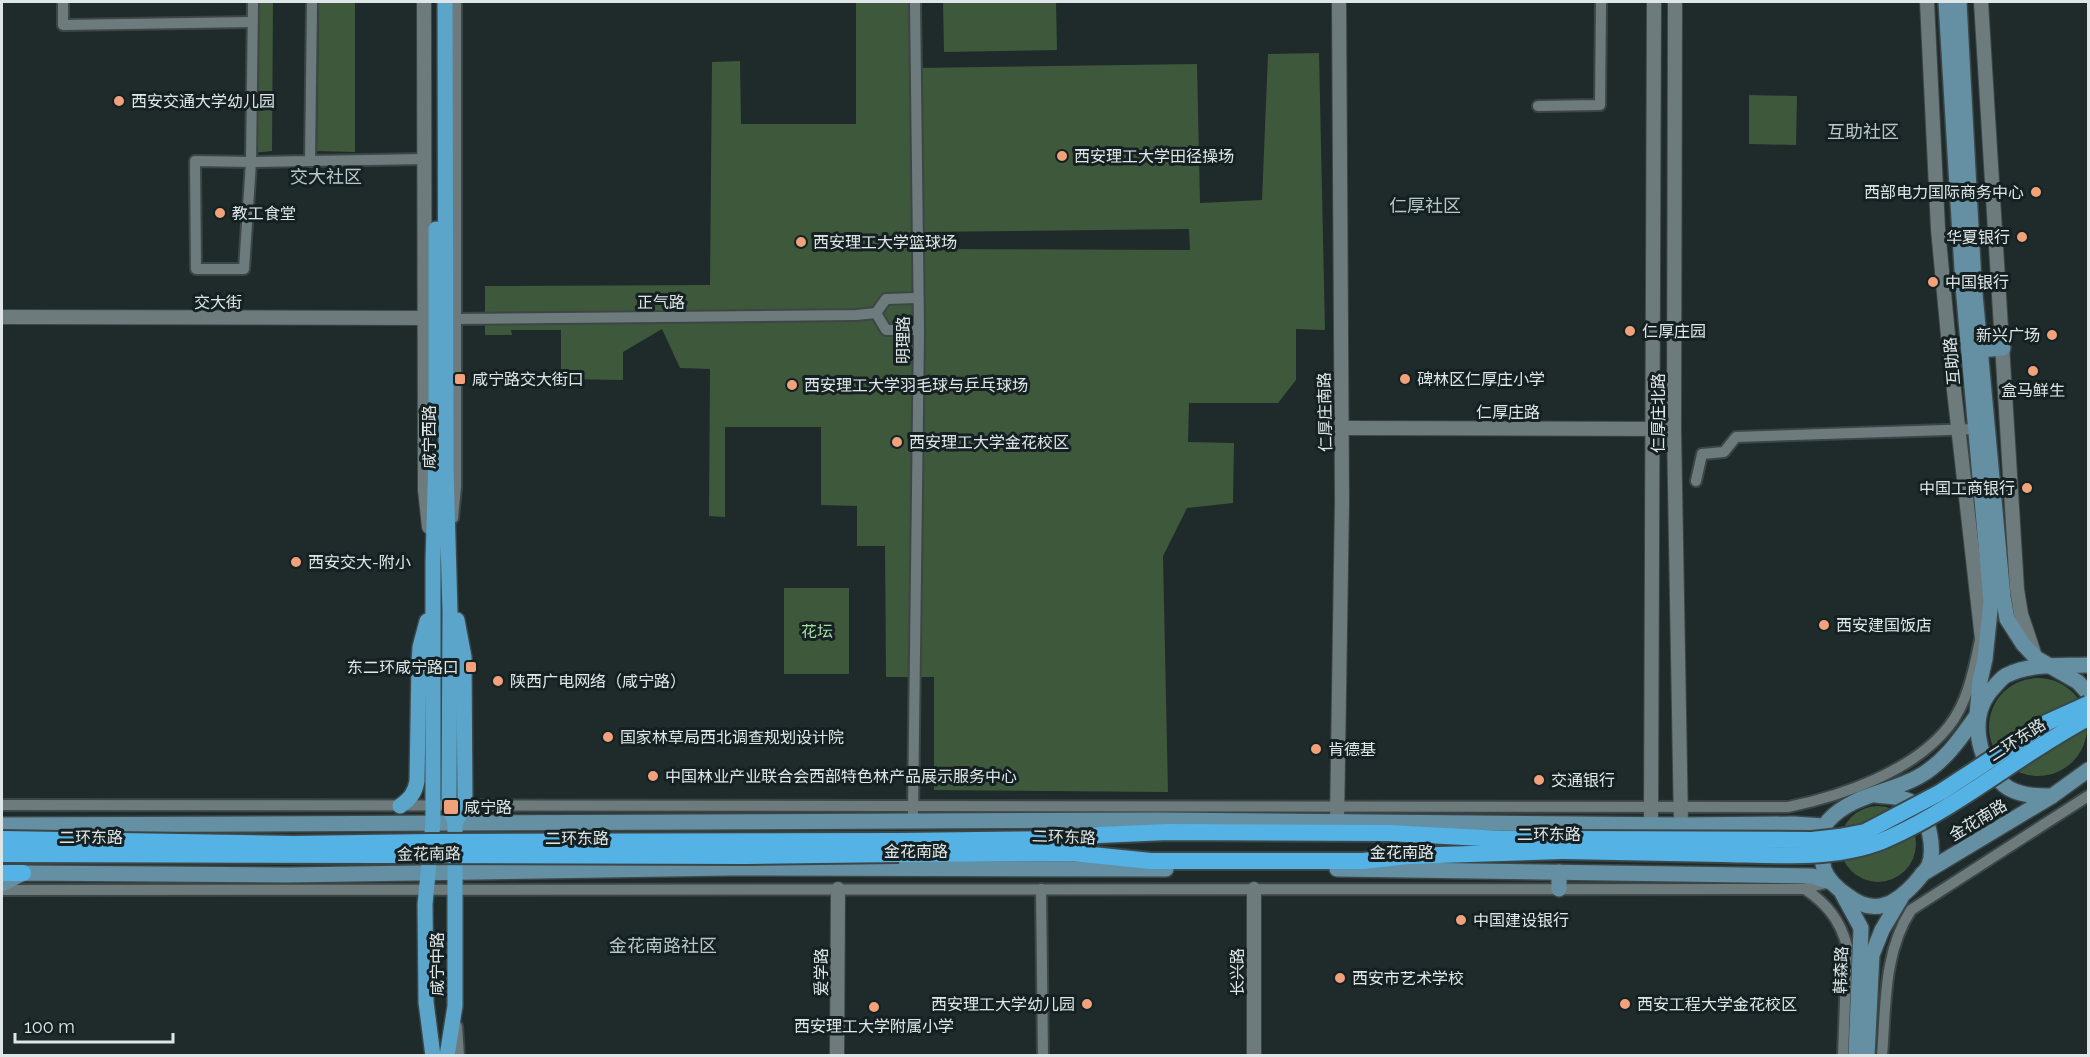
<svg xmlns="http://www.w3.org/2000/svg" width="2090" height="1057" font-family="Raleway,'Noto Sans SC',sans-serif">
  <style>
    .green { fill: #3e583b }
    .lines { fill: none; stroke-linecap: round; stroke-linejoin: round }
    .minor-casing { stroke: #3c4647; stroke-width: 14 }
    .tertiary-casing { stroke: #3c4647; stroke-width: 16 }
    .secondary-casing { stroke: #3c4647; stroke-width: 18 }
    .primary-casing { stroke: #3c4647; stroke-width: 18 }
    .trunk-casing { stroke: #3c4647; stroke-width: 20 }
    .minor { stroke: #6e7b7d; stroke-width: 10 }
    .tertiary { stroke: #6e7b7d; stroke-width: 14 }
    .secondary { stroke: #658fa3; stroke-width: 15 }
    .primary { stroke: #5ba4ca; stroke-width: 15 }
    .trunk { stroke: #55b2e4; stroke-width: 16 }
    .trunk-bridge-casing { stroke: #3c4647; stroke-width: 20; stroke-linecap: butt }
    .trunk-bridge { stroke: #55b2e4; stroke-width: 16 }
    .poi-dot { fill: #f1a27b; stroke: #152022; stroke-width: 2 }
    .labels { text-anchor: middle; dominant-baseline: central; stroke-width: 6; stroke-linejoin: round; paint-order: stroke }
    .poi-label { font-size: 16px; fill: #dfe6e7; stroke: #152022; text-anchor: start }
    .street-label { font-size: 16px; fill: #dfe6e7; stroke: #152022 }
    .park-label { font-size: 16px; fill: #a7dda0; stroke: #152022 }
    .neighbourhood-label { font-size: 18px; fill: #b8c7c9; stroke: #152022 }
  </style>
  <rect width="100%" height="100%" fill="#1f2a2b"/>
  <g class="green">
    <path d="M 252,2 L 273,2 L 272,151 L 251,153 Z"/>
    <path d="M 319,2 L 355,2 L 355,152 L 317,151 Z"/>
    <path d="M 856,2 L 915,2 L 917,249 L 1190,250 L 1189,229 L 917,232 L 916,68 L 1197,64 L 1200,203 L 1262,200 L 1268,54 L 1319,53 L 1325,330 L 1296,329 L 1296,380 L 1278,403 L 1189,403 L 1188,442 L 1234,443 L 1233,503 L 1187,508 L 1163,556 L 1168,792 L 934,790 L 934,677 L 886,677 L 885,546 L 857,546 L 857,506 L 821,505 L 821,427 L 725,427 L 725,517 L 709,516 L 710,369 L 680,368 L 662,329 L 623,352 L 623,380 L 561,379 L 561,330 L 511,330 L 512,335 L 485,335 L 485,286 L 710,285 L 712,62 L 740,61 L 741,124 L 856,124 Z"/>
    <path d="M 943,2 L 1056,2 L 1057,50 L 944,52 Z"/>
    <path d="M 1749,95 L 1797,96 L 1796,145 L 1749,144 Z"/>
    <rect x="784" y="588" width="65" height="86"/>
    <circle cx="2038" cy="727" r="49"/>
    <circle cx="1878" cy="844" r="38"/>
  </g>
  <g class="lines">
    <g class="minor-casing">
      <g id="minor">
        <path d="M 63,2 L 63,25 L 252,22"/>
        <path d="M 253,2 L 251,162 L 195,161 L 196,269 L 244,269 L 251,162 L 310,161 L 312,2"/>
        <path d="M 1538,106 L 1600,105 L 1601,2"/>
        <path d="M 310,161 L 425,159"/>
        <path d="M 917,298 L 886,299 L 876,313 L 886,330 L 919,330"/>
        <path d="M 451,319 L 856,315 L 876,313"/>
        <path d="M 1696,481 L 1702,454 L 1724,452 L 1736,437 L 1976,429"/>
        <path d="M 453,518 L 456,487 L 456,2"/>
        <path d="M 2,805 L 1788,807 C 1842,796 1914,771 1949,726 C 1968,702 1974,669 1980,640"/>
        <path d="M 913,813 L 919,330 L 915,2"/>
        <path d="M 1041,889 L 1043,1056"/>
        <path d="M 1805,889 C 1827,904 1840,920 1847,946 L 1843,1056"/>
        <path d="M 2,890 L 1803,889 L 1830,882"/>
        <path d="M 457,1026 L 459,1056"/>
        <path d="M 1882,1056 C 1886,1007 1883,953 1911,910 L 2088,796"/>
      </g>
    </g>
    <g class="tertiary-casing">
      <g id="tertiary">
        <path d="M 424,2 L 425,490 L 429,527"/>
        <path d="M 1675,2 L 1674,429 L 1681,825"/>
        <path d="M 1927,2 L 1938,229 L 1949,346 L 1983,648"/>
        <path d="M 1981,2 L 2017,589 L 2021,614 L 2035,656"/>
        <path d="M 2,317 L 433,318"/>
        <path d="M 1342,428 L 1674,429"/>
        <path d="M 1337,822 L 1342,500 L 1339,2"/>
        <path d="M 1651,824 L 1654,2"/>
        <path d="M 837,1056 L 838,889"/>
        <path d="M 1254,1056 L 1254,889"/>
      </g>
    </g>
    <g class="secondary-casing">
      <g id="secondary">
        <path d="M 1946,2 L 1963,286 L 1991,601 L 1985,659 L 1980,681 L 1977,715"/>
        <path d="M 1959,2 L 1974,283 L 2003,597 L 2007,619 L 2023,644 L 2036,658 L 2078,682 L 2088,693"/>
        <path d="M 1980,350 L 2003,348"/>
        <path d="M 1876,795 C 1888,797 1905,796 1915,805 C 1929,816 1935,849 1929,865 C 1926,871 1919,878 1915,883 C 1895,905 1874,916 1848,896 C 1838,889 1828,881 1824,869 C 1820,855 1818,832 1828,821 C 1851,795 1889,793 1918,777 C 1944,763 1960,739 1977,715"/>
        <path d="M 2052,796 C 2036,796 2018,796 2004,785 C 1977,761 1967,715 1994,687 C 1998,683 2002,677 2007,675 C 2032,663 2061,666 2088,665"/>
        <path d="M 2,825 L 1159,820 L 1681,825 L 1794,824 L 1824,826"/>
        <path d="M 1337,869 L 1812,876 L 1831,882"/>
        <path d="M 1559,872 L 1559,889"/>
        <path d="M 1922,874 L 2052,796 L 2088,770"/>
        <path d="M 2,884 L 23,873 L 288,875 L 731,868 L 1166,869"/>
        <path d="M 1842,893 L 1861,928 L 1856,1056"/>
        <path d="M 1867,1056 L 1872,955 L 1882,930 L 1901,898"/>
      </g>
    </g>
    <g class="primary-casing">
      <g id="primary">
        <path d="M 445,2 L 446,468 L 450,612 L 449,806 L 455,823 L 455,1006 L 447,1056"/>
        <path d="M 436,229 L 436,415"/>
        <path d="M 400,806 C 410,799 415,793 417,781 L 419,663 L 420,647 L 427,621"/>
        <path d="M 455,823 L 465,806 L 464,657 L 457,620"/>
        <path d="M 433,1056 L 426,1002 L 425,904 L 433,823 L 433,561 L 436,454"/>
      </g>
    </g>
    <g class="trunk-casing">
      <g id="trunk">
        <path d="M 898,841 L 1064,839 L 1099,835 L 1168,832 L 1388,833 L 1501,839 L 1565,839"/>
        <path d="M 899,854 L 1072,853 L 1151,861 L 1363,861 L 1408,856 L 1563,851"/>
        <path d="M 2,873 L 23,873"/>
      </g>
    </g>
    <use href="#minor" class="minor"/>
    <use href="#tertiary" class="tertiary"/>
    <use href="#secondary" class="secondary"/>
    <use href="#primary" class="primary"/>
    <use href="#trunk" class="trunk"/>
    <g class="trunk-bridge-casing">
      <g id="trunk-bridge">
        <path d="M 2,839 L 293,844 L 431,842 L 898,841"/>
        <path d="M 1565,839 L 1812,840 L 1839,837 L 1865,832 L 1941,792 L 2048,722 L 2088,704"/>
        <path d="M 1563,851 C 1616,852 1669,853 1722,854 C 1775,855 1840,861 1889,838 C 1960,806 2020,754 2088,718"/>
        <path d="M 2,854 L 747,856 L 899,854"/>
      </g>
    </g>
    <use href="#trunk-bridge" class="trunk-bridge"/>
  </g>
  <g class="poi-dot">
    <circle cx="119" cy="101" r="6"/>
    <circle cx="1062" cy="156" r="6"/>
    <circle cx="2036" cy="192" r="6"/>
    <circle cx="220" cy="213" r="6"/>
    <circle cx="2022" cy="237" r="6"/>
    <circle cx="801" cy="242" r="6"/>
    <circle cx="1933" cy="282" r="6"/>
    <circle cx="1630" cy="331" r="6"/>
    <circle cx="2052" cy="335" r="6"/>
    <circle cx="2033" cy="371" r="6"/>
    <rect x="454" y="373" width="12" height="12" rx="3"/>
    <circle cx="1405" cy="379" r="6"/>
    <circle cx="792" cy="385" r="6"/>
    <circle cx="897" cy="442" r="6"/>
    <circle cx="2027" cy="488" r="6"/>
    <circle cx="296" cy="562" r="6"/>
    <circle cx="1824" cy="625" r="6"/>
    <rect x="465" y="661" width="12" height="12" rx="3"/>
    <circle cx="498" cy="681" r="6"/>
    <circle cx="608" cy="737" r="6"/>
    <circle cx="1316" cy="749" r="6"/>
    <circle cx="653" cy="776" r="6"/>
    <circle cx="1539" cy="780" r="6"/>
    <rect x="443" y="799" width="16" height="16" rx="3"/>
    <circle cx="1461" cy="920" r="6"/>
    <circle cx="1340" cy="978" r="6"/>
    <circle cx="1087" cy="1004" r="6"/>
    <circle cx="1625" cy="1004" r="6"/>
    <circle cx="874" cy="1007" r="6"/>
  </g>
  <g class="labels">
    <g class="poi-label">
      <text x="131" y="101">西安交通大学幼儿园</text>
      <text x="1074" y="156">西安理工大学田径操场</text>
      <text x="2024" y="192" text-anchor="end">西部电力国际商务中心</text>
      <text x="232" y="213">教工食堂</text>
      <text x="2010" y="237" text-anchor="end">华夏银行</text>
      <text x="813" y="242">西安理工大学篮球场</text>
      <text x="1945" y="282">中国银行</text>
      <text x="1642" y="331">仁厚庄园</text>
      <text x="2040" y="335" text-anchor="end">新兴广场</text>
      <text x="472" y="379">咸宁路交大街口</text>
      <text x="1417" y="379">碑林区仁厚庄小学</text>
      <text x="804" y="385">西安理工大学羽毛球与乒乓球场</text>
      <text x="2033" y="390" text-anchor="middle">盒马鲜生</text>
      <text x="909" y="442">西安理工大学金花校区</text>
      <text x="2015" y="488" text-anchor="end">中国工商银行</text>
      <text x="308" y="562">西安交大-附小</text>
      <text x="1836" y="625">西安建国饭店</text>
      <text x="459" y="667" text-anchor="end">东二环咸宁路口</text>
      <text x="510" y="681">陕西广电网络（咸宁路）</text>
      <text x="620" y="737">国家林草局西北调查规划设计院</text>
      <text x="1328" y="749">肯德基</text>
      <text x="665" y="776">中国林业产业联合会西部特色林产品展示服务中心</text>
      <text x="1551" y="780">交通银行</text>
      <text x="464" y="807">咸宁路</text>
      <text x="1473" y="920">中国建设银行</text>
      <text x="1352" y="978">西安市艺术学校</text>
      <text x="1075" y="1004" text-anchor="end">西安理工大学幼儿园</text>
      <text x="1637" y="1004">西安工程大学金花校区</text>
      <text x="874" y="1026" text-anchor="middle">西安理工大学附属小学</text>
    </g>
    <g class="street-label">
      <text x="218" y="302">交大街</text>
      <text x="661" y="302">正气路</text>
      <text transform="translate(903 340) rotate(-90)">明理路</text>
      <text transform="translate(1952 361) rotate(-95)">互助路</text>
      <text transform="translate(1325 412) rotate(-91)">仁厚庄南路</text>
      <text x="1508" y="412">仁厚庄路</text>
      <text transform="translate(1658 413) rotate(-90)">仁厚庄北路</text>
      <text transform="translate(429 437) rotate(-90)">咸宁西路</text>
      <text transform="translate(2017 740) rotate(-33)">二环东路</text>
      <text transform="translate(1978 820) rotate(-31)">金花南路</text>
      <text x="1549" y="834">二环东路</text>
      <text x="91" y="837">二环东路</text>
      <text transform="translate(1064 837) rotate(2)">二环东路</text>
      <text x="577" y="838">二环东路</text>
      <text x="916" y="851">金花南路</text>
      <text x="1402" y="852">金花南路</text>
      <text transform="translate(429 854) rotate(-1)">金花南路</text>
      <text transform="translate(437 964) rotate(-90)">咸宁中路</text>
      <text transform="translate(1841 970) rotate(-88)">韩森路</text>
      <text transform="translate(821 972) rotate(-90)">爱学路</text>
      <text transform="translate(1237 972) rotate(-90)">长兴路</text>
    </g>
    <g class="park-label">
      <text x="817" y="631">花坛</text>
    </g>
    <g class="neighbourhood-label">
      <text x="1863" y="131">互助社区</text>
      <text x="326" y="176">交大社区</text>
      <text x="1425" y="205">仁厚社区</text>
      <text x="663" y="945">金花南路社区</text>
    </g>
  </g>
  <rect width="2090" height="1057" fill="none" stroke="#dfe6e7" stroke-width="6"/>
  <path d="M15 1033v9h158v-9" fill="none" stroke="#dfe6e7" stroke-width="3"/>
  <text x="24" y="1033" font-size="18" fill="#dfe6e7" stroke="#152022" stroke-width="4.5" paint-order="stroke">100 m</text>
</svg>
